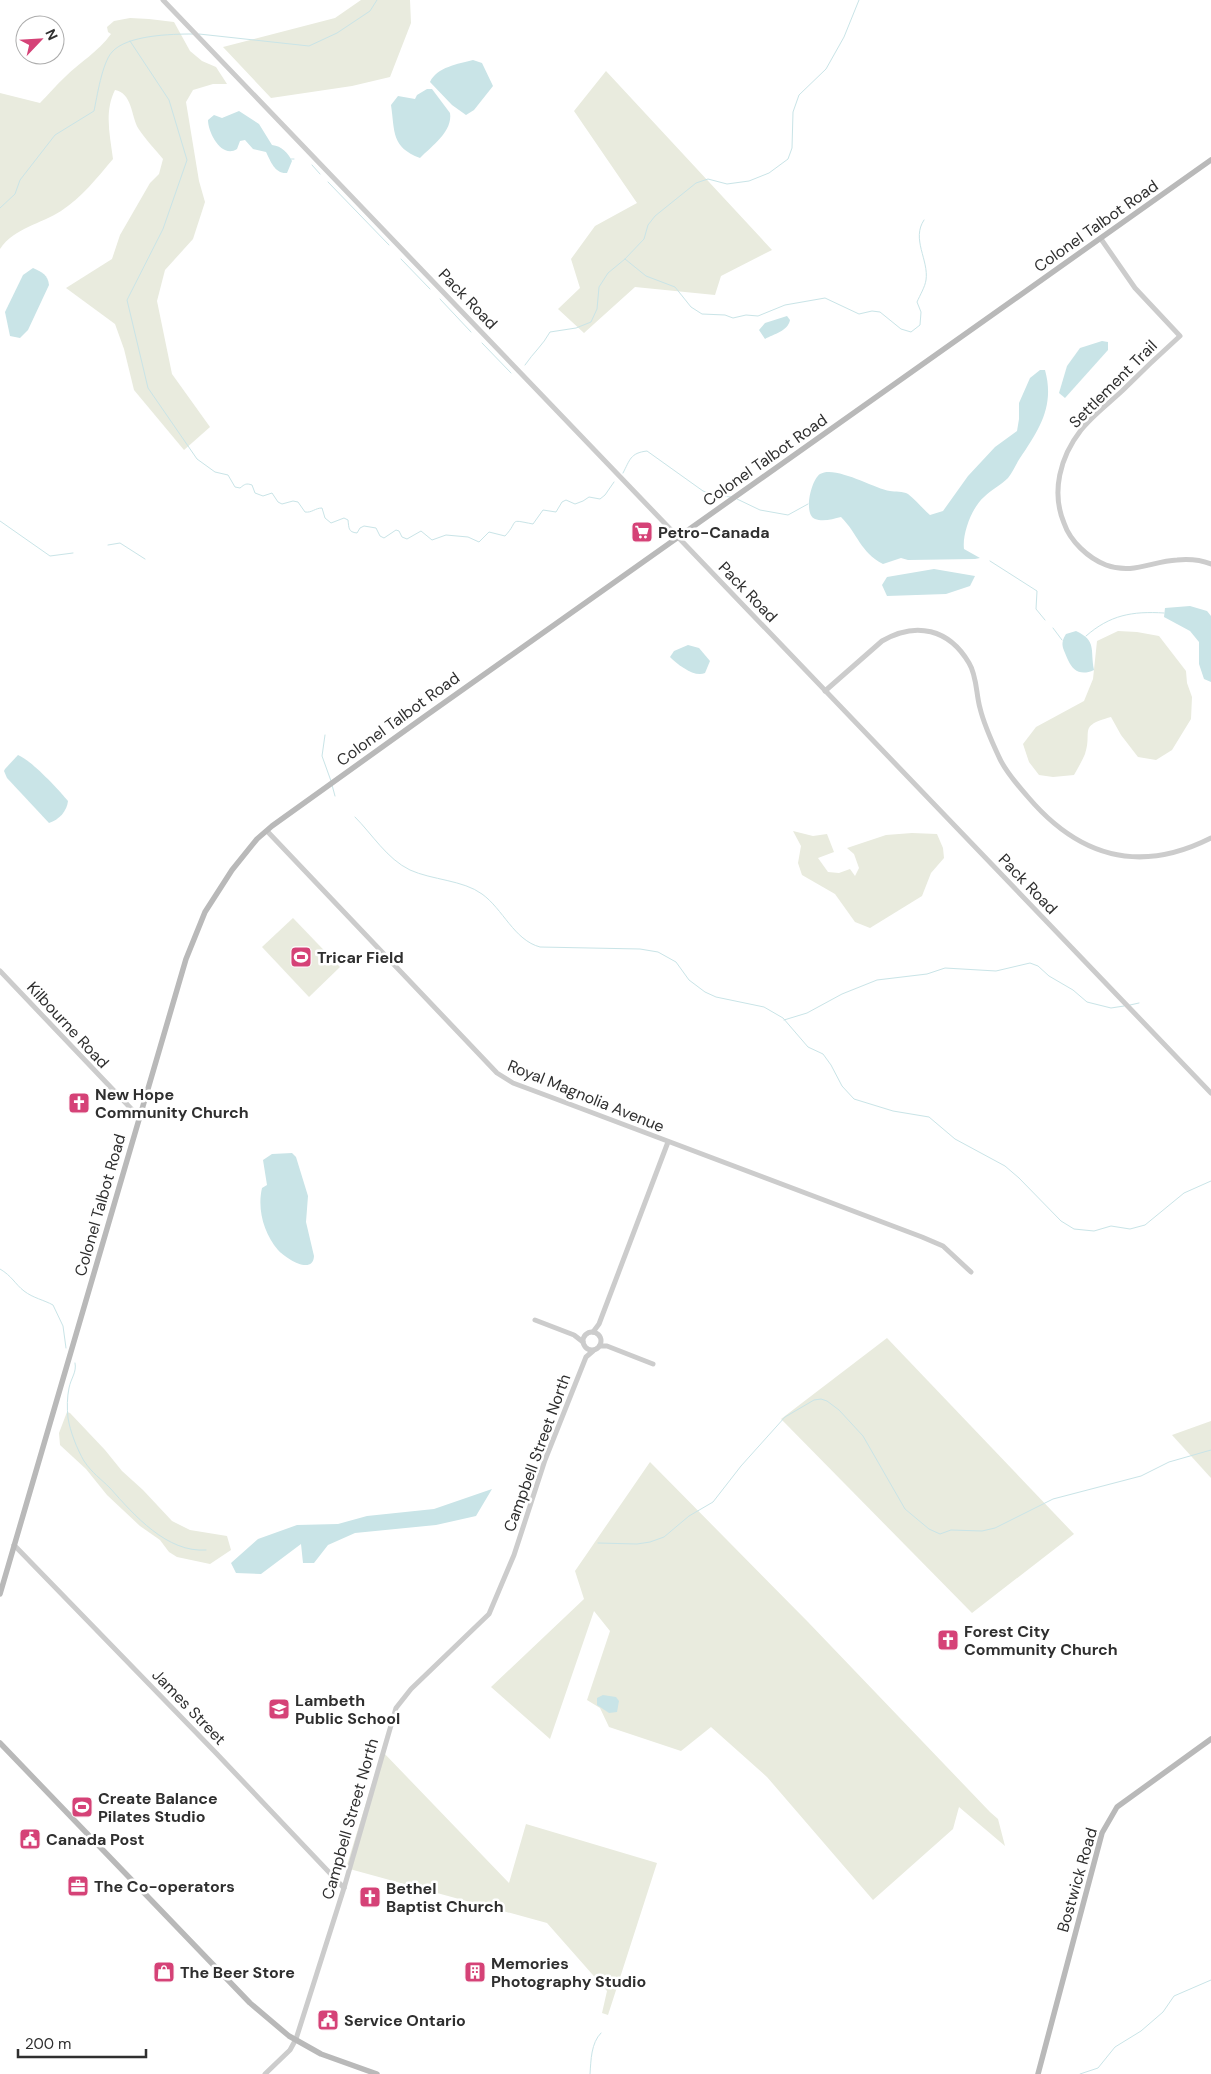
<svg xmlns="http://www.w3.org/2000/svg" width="1211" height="2074" font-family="'DM Sans',sans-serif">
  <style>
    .green { fill: #e9ebde }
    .water { fill: #c9e4e7 }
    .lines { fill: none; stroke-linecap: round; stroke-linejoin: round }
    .stream { stroke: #c9e4e7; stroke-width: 1 }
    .tertiary { stroke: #ccc; stroke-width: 5 }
    .secondary { stroke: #b9b9b9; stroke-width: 5.5 }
    .labels { text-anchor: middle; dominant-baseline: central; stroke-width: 5; stroke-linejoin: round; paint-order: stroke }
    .street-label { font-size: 16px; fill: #2f2f2f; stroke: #fff }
    .poi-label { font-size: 16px; font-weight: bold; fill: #2f2f2f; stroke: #fff; text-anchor: start }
  </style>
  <rect width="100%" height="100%" fill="#fff"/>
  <g class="green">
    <path d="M 361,0 L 410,0 L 411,23 L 390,77 L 352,86 L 271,98 L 223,47 L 335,18 Z"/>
    <path d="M 130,18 L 149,19 L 174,22 L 190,51 L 202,61 L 216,67 L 227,84 L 213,84 L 193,90 L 186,102 L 199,181 L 205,202 L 193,239 L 165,270 L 157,301 L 172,374 L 210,427 L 184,450 L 134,390 L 124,349 L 115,324 L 66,288 L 112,259 L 120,235 L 150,183 L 159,174 L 163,159 C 155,149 145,139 138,128 C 131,115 132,93 115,90 C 104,112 110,135 113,159 C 97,178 82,197 61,211 C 41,224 14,228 0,249 L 0,93 L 40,103 C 49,94 56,85 65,77 C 80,62 98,52 111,34 L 108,32 L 107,27 L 114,21 Z"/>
    <path d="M 606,71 L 772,250 L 721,276 L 715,295 L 635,287 L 584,333 L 558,309 L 580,288 L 571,259 L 595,226 L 637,203 L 574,111 Z"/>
    <path d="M 1118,631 L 1137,632 L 1159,636 L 1186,671 L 1187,683 L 1192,697 L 1191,719 L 1172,750 L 1156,760 L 1138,757 L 1121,735 L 1111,717 C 1077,726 1093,731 1085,754 C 1082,761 1078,768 1074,775 L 1053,777 L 1039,775 L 1029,762 L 1023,744 L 1036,727 L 1084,701 L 1093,679 L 1097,641 Z"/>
    <path d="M 793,831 L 813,836 L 827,834 L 834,852 L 818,858 L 828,872 L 839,873 L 850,869 L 855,876 L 859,868 L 854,854 L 847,848 L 886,835 L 912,833 L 937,834 L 943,848 L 944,858 L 931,873 L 922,896 L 870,928 L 855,922 L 835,894 L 802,875 L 798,863 L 801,846 Z"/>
    <path d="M 293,918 L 340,967 L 309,997 L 262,947 Z"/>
    <path d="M 887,1338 L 1074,1534 L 972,1613 L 781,1419 Z"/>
    <path d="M 67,1412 L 70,1413 L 105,1450 L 122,1471 L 143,1490 L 172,1521 L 190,1530 L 227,1536 L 231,1550 L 210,1564 L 177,1557 L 169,1552 L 160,1540 L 140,1526 L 107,1495 L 86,1469 L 60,1445 L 59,1433 Z"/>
    <path d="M 1211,1421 L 1211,1478 L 1172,1435 Z"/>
    <path d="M 650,1462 L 808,1622 L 990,1812 L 998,1819 L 1005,1846 L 959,1807 L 953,1829 L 873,1900 L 767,1777 L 711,1727 L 681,1751 L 609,1727 L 600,1708 L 587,1700 L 610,1631 L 594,1611 L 550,1739 L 491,1687 L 584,1599 L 575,1571 Z"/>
    <path d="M 382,1751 L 509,1883 L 526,1824 L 657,1863 L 608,2015 L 602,2013 L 607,1991 L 547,1923 L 346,1868 Z"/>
  </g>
  <g class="water">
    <path d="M 473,60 L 482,63 L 493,86 L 474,110 L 466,115 L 452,105 L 430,82 C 437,67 458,64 473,60 Z"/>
    <path d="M 427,89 L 432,89 L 450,113 C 453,131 432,146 420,158 C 391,147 395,132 391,105 L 398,96 L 415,99 L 417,95 Z"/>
    <path d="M 239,111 L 259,124 L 272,145 C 282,146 288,153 292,161 L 287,173 C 275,174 271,162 266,152 L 253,149 L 245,140 L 240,141 L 237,149 C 222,159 208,133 208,120 L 214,115 L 222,118 Z"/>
    <path d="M 33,268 C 42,272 48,275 49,285 L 28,330 L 20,338 L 10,336 L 5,312 L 23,275 Z"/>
    <path d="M 787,316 L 790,320 C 788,331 774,334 765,339 L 759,330 L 765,323 Z"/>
    <path d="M 1102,341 L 1108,342 L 1108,350 L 1065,398 L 1059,393 L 1067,366 L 1080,348 Z"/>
    <path d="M 1040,370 L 1045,370 C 1055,406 1039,430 1020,458 C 1016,464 1013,472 1008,478 C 1001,485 991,490 984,497 C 972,507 962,534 964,549 L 980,558 L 975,559 L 908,560 L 901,558 L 883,564 C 860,552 858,534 841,517 C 833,519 823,522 815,519 C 803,514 811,480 820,474 C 835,465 873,488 890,491 C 895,492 903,491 908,494 C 916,500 923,509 930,515 L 943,511 L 968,476 L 995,447 L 1017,431 L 1019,419 L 1019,403 L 1030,378 Z"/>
    <path d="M 934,569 L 975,576 L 970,586 L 946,594 L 887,596 L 882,585 L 887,577 Z"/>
    <path d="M 1190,606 L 1207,611 L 1211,616 L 1211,682 L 1204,679 L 1199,664 L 1199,642 L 1190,631 L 1164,617 L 1165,608 Z"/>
    <path d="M 1076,631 C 1097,641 1090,649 1094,670 C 1081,676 1073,671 1068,660 C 1064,649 1059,645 1066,634 Z"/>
    <path d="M 688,645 L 699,648 L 710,661 L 705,673 C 695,678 678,665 670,657 L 674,651 Z"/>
    <path d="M 18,755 C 31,760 58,789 68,801 C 67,811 59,820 49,823 L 7,778 L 4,771 L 5,769 Z"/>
    <path d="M 292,1153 L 296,1157 L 308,1196 L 306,1222 L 314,1256 C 313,1276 285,1258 278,1250 C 264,1233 257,1210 262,1188 L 267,1185 L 263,1160 L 272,1154 Z"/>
    <path d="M 492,1489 L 476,1516 L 436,1525 L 355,1533 L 328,1545 L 314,1563 L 303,1563 L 301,1544 L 261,1574 L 236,1573 L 231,1563 L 258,1539 L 297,1525 L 338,1524 L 367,1516 L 434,1509 Z"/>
    <path d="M 603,1695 L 616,1697 L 619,1701 L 617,1712 L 609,1713 L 597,1705 L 597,1698 Z"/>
  </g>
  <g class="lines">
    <g class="stream">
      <path d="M 199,34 L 309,46 L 337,33 L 370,11 L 377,0"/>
      <path d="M 130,41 L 169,100 L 187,160 L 163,229 L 127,300 L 148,388 L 197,459 L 215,472 L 228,475 L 235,487 L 240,488 C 245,484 246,483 252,485 L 255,493 L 263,496 L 272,493 L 278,502 L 282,504 L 293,501 L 298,502 L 305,512 C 312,513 315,508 322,508 L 325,518 L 331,523 L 344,518 L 348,520 C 349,528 348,532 357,533 L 360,528 L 364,526 L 376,528 L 380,536 L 384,538 L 396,530 L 399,531 L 402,537 L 407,539 L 421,531 L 432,540 L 446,535 L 468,537 L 479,542 L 489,532 L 505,536 C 520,520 507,519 533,524 L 543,510 L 556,512 L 562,502 L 566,500 L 575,504 L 583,501 L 589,497 L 600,499 L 605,495 L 614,482"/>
      <path d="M 291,159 L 294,159"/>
      <path d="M 312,165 L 320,174"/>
      <path d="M 328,182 L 389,245"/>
      <path d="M 0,208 L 15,194 L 20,180 L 55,135 L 94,111 C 97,97 102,63 112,52 C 127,35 171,34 193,34"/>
      <path d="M 401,259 L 430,289"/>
      <path d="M 625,259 L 646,276 L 675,287 L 691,307 L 702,314 L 725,315 L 733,318 L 746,315 L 758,316 L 785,305 L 825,298 L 859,314 L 872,311 L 880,312 L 901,329 L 911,332 L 920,325 L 921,312 L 917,302 C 920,295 925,287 926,280 C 929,260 911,239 924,220"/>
      <path d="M 440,299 L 471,332"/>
      <path d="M 482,343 L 511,373"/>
      <path d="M 525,365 C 533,353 543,345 550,332 L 576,328 L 591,322 L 597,309 L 599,287 L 608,273 L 625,259 L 644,239 L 648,225 L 655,216 L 696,183 L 708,179 L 727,184 L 749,181 L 769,173 L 788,159 L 792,148 L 793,112 L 799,95 L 826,69 L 844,37 L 859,0"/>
      <path d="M 623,473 C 630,460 630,453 647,451 L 703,491 L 713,495 L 731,497"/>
      <path d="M 737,499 L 760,510 L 788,515 L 808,504"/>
      <path d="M 0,521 L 50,556 L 73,553"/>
      <path d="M 108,545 L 120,543 L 145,559"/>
      <path d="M 990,561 L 1037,591 L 1036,609 L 1045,620"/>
      <path d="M 1053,628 L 1062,640"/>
      <path d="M 1086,636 C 1110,615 1132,611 1164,613"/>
      <path d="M 325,735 L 322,756 L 331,781"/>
      <path d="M 332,785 L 335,796"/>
      <path d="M 355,817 C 372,834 387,859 410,870 C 432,880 463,880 482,894 C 503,909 514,940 540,947 L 640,949 L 658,952 L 676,962 L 689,980 L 705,992 L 716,997 L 764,1007 L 783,1018 L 808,1047 L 823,1054 L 831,1065 L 842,1086 L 854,1099 L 893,1111 L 929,1117 L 955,1139 L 1005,1166 L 1019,1178 L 1061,1221 L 1074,1229 L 1094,1231 L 1111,1226 L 1130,1229 L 1145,1225 L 1184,1193 L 1211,1181"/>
      <path d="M 1130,1005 L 1139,1003"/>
      <path d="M 784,1020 L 807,1013 L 842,994 L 877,980 L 927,974 L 945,968 L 996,971 L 1030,963 L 1038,966 L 1049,976 L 1073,990 L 1087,1002 L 1111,1008 L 1124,1006"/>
      <path d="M 0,1269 C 12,1276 15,1284 24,1291 C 33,1298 44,1300 53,1305 L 63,1326 L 66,1348"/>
      <path d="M 75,1363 C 77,1372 71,1378 69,1388 C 67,1397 67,1408 68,1418 C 70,1431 77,1449 84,1461 C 92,1473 101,1479 110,1488 C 134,1515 167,1553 206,1550"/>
      <path d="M 598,1543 L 637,1544 L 650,1542 L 664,1537 L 689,1516 L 713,1502 L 741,1466 L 785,1417 L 814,1400 L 821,1399 L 827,1401 L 839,1410 L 863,1436 L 905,1509 L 929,1529 L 940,1534 L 951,1530 L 982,1531 L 995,1528 L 1053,1499 L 1141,1476 L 1169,1462 L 1211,1450"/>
      <path d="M 590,2074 C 591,2060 591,2043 601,2033"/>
      <path d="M 1080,2074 L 1098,2068 L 1115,2047 L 1141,2031 L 1163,2012 L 1174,1996 L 1211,1980"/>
    </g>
    <g class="tertiary">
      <path d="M 163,0 L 1211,1093"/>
      <path d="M 1101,239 L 1135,288 L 1180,336 C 1160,354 1141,372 1122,391 C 1108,404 1092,416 1081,430 C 1060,457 1051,492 1064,523 C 1070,541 1088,558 1106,565 C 1133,575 1152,561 1177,560 C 1188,559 1201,560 1211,564"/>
      <path d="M 825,691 L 882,641 C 916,621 949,629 969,663 C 977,676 976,694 980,708 C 984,725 992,742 999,757 C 1006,773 1018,785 1028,797 C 1079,857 1140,874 1211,838"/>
      <path d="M 267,831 L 497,1073 L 513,1083 L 556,1099 L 922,1237 L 943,1246 L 971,1272"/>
      <path d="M 0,971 L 140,1118"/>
      <path d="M 535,1320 L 574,1335 L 583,1342"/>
      <circle cx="592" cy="1341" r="9"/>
      <path d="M 593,1332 L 599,1324 L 668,1142"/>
      <path d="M 600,1346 L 607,1346 L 653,1364"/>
      <path d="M 14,1545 L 216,1753 L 344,1888"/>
      <path d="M 265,2074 L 290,2050 L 296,2039 L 344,1888 L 396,1708 L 411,1689 L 489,1614 L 514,1555 L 545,1460 L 586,1357 L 593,1351"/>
    </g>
    <g class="secondary">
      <path d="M 0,1594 L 186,959 L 205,912 L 232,870 L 257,839 L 272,826 L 424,717 L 1211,160"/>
      <path d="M 0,1743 L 250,2003 L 289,2036 L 321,2054 L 377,2074"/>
      <path d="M 1038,2074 L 1102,1833 L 1117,1807 L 1211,1739"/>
    </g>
  </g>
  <defs>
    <g id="supermarket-square" transform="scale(1.125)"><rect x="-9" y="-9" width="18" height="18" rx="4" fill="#d54277" stroke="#fff"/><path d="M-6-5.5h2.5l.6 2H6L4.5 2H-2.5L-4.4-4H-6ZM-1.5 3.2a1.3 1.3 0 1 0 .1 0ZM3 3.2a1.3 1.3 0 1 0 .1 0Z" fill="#fff"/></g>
    <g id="stadium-square" transform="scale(1.125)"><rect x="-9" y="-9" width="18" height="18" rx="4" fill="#d54277" stroke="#fff"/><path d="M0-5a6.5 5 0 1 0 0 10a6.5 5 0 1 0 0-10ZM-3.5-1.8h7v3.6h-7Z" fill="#fff"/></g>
    <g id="church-square" transform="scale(1.125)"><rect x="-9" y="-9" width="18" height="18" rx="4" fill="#d54277" stroke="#fff"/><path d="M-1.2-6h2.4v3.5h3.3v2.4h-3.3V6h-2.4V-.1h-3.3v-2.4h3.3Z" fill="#fff"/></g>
    <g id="school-square" transform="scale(1.125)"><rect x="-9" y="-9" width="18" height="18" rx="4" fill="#d54277" stroke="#fff"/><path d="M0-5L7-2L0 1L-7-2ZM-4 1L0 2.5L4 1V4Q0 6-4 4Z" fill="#fff"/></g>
    <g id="civic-square" transform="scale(1.125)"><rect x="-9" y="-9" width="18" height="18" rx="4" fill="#d54277" stroke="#fff"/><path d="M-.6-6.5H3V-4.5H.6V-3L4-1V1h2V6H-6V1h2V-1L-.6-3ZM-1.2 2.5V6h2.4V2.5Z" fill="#fff"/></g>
    <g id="office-square" transform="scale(1.125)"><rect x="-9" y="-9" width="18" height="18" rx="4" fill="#d54277" stroke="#fff"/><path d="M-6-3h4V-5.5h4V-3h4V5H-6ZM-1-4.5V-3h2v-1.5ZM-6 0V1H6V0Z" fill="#fff"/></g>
    <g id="shop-square" transform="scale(1.125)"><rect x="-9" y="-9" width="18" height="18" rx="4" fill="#d54277" stroke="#fff"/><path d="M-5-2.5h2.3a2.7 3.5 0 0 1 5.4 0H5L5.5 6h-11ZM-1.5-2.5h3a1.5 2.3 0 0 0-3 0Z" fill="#fff"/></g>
    <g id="building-square" transform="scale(1.125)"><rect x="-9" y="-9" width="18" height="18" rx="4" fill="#d54277" stroke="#fff"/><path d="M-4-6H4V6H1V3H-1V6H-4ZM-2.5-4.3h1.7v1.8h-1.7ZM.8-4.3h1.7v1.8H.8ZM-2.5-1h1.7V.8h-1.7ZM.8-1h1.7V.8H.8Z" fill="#fff"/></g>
  </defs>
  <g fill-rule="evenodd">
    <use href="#supermarket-square" x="642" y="532"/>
    <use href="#stadium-square" x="301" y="957"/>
    <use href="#church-square" x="79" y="1103"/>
    <use href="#church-square" x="948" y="1640"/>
    <use href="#school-square" x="279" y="1709"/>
    <use href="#stadium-square" x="82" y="1807"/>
    <use href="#civic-square" x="30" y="1839"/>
    <use href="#office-square" x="78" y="1886"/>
    <use href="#church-square" x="370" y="1897"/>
    <use href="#shop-square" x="164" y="1972"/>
    <use href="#building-square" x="475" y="1972"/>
    <use href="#civic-square" x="328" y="2020"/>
  </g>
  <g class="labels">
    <g class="street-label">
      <text transform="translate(1096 226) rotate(-35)">Colonel Talbot Road</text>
      <text transform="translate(468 299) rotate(46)">Pack Road</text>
      <text transform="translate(1113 384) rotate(-45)">Settlement Trail</text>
      <text transform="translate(765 460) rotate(-35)">Colonel Talbot Road</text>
      <text transform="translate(748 592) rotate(46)">Pack Road</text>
      <text transform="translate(398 719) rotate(-36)">Colonel Talbot Road</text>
      <text transform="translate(1028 884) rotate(46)">Pack Road</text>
      <text transform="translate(68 1025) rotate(47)">Kilbourne Road</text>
      <text transform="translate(586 1096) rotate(22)">Royal Magnolia Avenue</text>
      <text transform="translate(100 1205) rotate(-74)">Colonel Talbot Road</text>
      <text transform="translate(537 1453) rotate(-70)">Campbell Street North</text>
      <text transform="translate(189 1707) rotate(46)">James Street</text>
      <text transform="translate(350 1819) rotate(-74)">Campbell Street North</text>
      <text transform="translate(1077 1880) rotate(-74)">Bostwick Road</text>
    </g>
    <g class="poi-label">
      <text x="658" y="532">Petro-Canada</text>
      <text x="317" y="957">Tricar Field</text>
      <text x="95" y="1094">New Hope<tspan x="95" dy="18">Community Church</tspan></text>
      <text x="964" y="1631">Forest City<tspan x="964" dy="18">Community Church</tspan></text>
      <text x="295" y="1700">Lambeth<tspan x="295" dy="18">Public School</tspan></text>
      <text x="98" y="1798">Create Balance<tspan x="98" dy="18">Pilates Studio</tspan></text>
      <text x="46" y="1839">Canada Post</text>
      <text x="94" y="1886">The Co-operators</text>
      <text x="386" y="1888">Bethel<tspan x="386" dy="18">Baptist Church</tspan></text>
      <text x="491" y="1963">Memories<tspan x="491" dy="18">Photography Studio</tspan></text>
      <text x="180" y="1972">The Beer Store</text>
      <text x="344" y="2020">Service Ontario</text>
    </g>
  </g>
  <g transform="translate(40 40) rotate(65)"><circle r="24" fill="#ffffff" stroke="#acacac"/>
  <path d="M0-4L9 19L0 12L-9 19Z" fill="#d54277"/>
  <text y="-8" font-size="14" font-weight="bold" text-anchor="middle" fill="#2f2f2f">N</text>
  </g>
  <path d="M18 2049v8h128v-8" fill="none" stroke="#2f2f2f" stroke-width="2.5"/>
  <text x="25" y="2049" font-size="15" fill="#2f2f2f" stroke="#ffffff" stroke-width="4" paint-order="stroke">200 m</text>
</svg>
